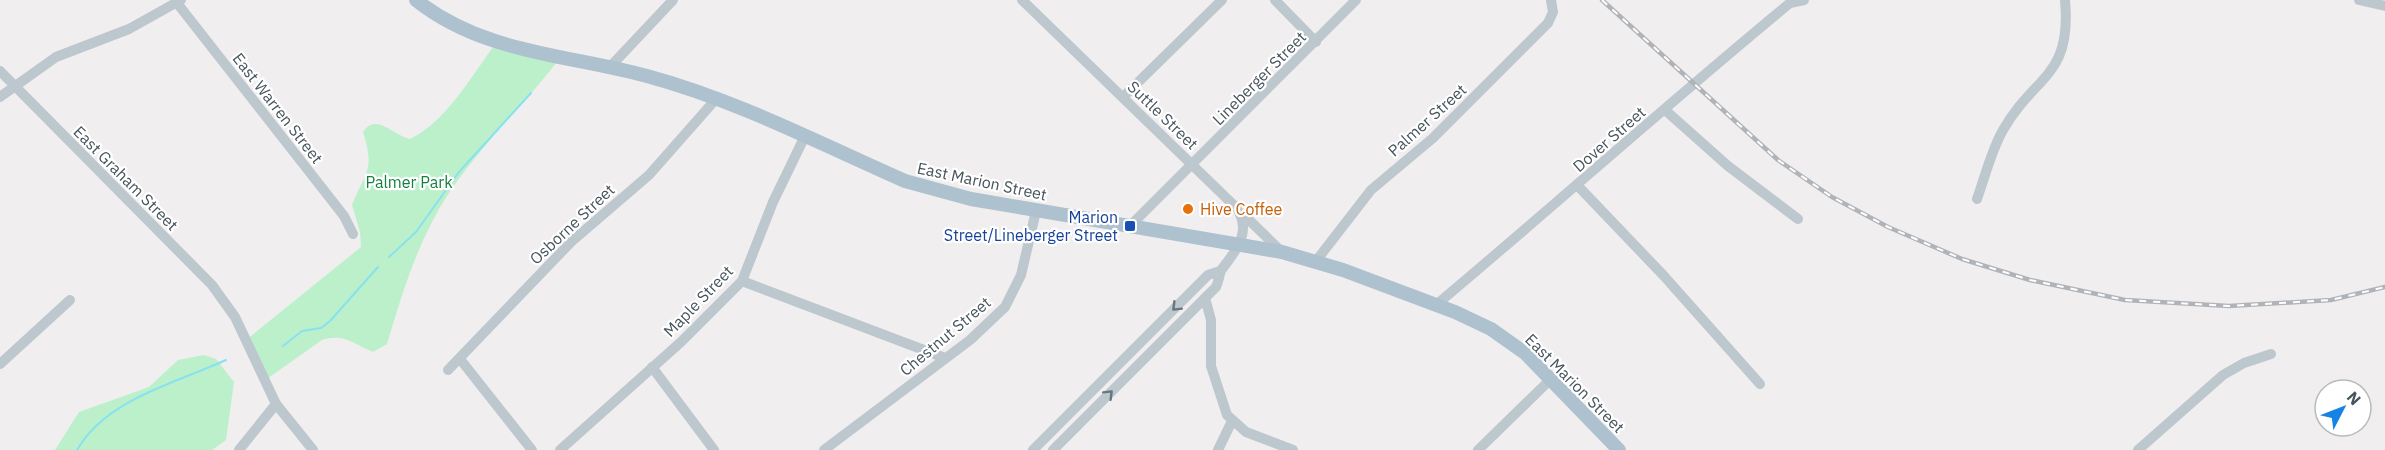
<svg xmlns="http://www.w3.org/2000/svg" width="2385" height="450" font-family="'IBM Plex Sans',sans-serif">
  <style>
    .green { fill: #bcf0cb }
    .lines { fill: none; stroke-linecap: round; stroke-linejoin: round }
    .stream { stroke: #88e2ee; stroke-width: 2 }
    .minor { stroke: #bcc7ce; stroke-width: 10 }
    .major { stroke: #adc1ce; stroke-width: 14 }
    .rail-casing { stroke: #b0b4b9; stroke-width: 4.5 }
    .rail { stroke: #fff; stroke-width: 2; stroke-dasharray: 7; stroke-linecap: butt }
    .oneway { stroke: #69767e }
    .food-dot { fill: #e8710a; stroke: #fff; stroke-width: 2 }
    .transit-dot { fill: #1a4fb4; stroke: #fff; stroke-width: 2 }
    .labels { text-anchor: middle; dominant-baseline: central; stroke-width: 4.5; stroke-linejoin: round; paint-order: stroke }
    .street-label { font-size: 16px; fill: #46545c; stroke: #fff }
    .park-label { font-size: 16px; fill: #157f40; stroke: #fff }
    .food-label { font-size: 16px; fill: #c56008; stroke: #fff; text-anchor: start }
    .transit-label { font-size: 16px; fill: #164399; stroke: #fff; text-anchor: end }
  </style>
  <rect width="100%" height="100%" fill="#f1eeef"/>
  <g class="green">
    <path d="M 496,43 L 560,58 C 519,112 465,159 433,220 C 412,260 400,301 387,344 L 373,352 C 354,344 343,333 322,340 L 264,381 L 246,340 L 361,247 L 360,232 L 352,205 C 366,171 375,170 363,132 C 376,112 394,136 410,139 C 447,121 472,75 496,43 Z"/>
    <path d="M 204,355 L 216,359 L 234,382 L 226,440 L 212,450 L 55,450 L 79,412 L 149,387 L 178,360 Z"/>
  </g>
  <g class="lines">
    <g class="stream">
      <path d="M 389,257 L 416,232 L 459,172 L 531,93"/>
      <path d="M 283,346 L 302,331 L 321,328 L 330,321 L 378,267"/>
      <path d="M 77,450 C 106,399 176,383 226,360"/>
    </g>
    <g class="minor">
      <path d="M 1022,0 L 1282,252"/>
      <path d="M 1275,0 L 1316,42"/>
      <path d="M 2359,0 L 2385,6"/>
      <path d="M 177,3 L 344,216 L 353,234"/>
      <path d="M 609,68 L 673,0"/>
      <path d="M 0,71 L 212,285 L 235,317 L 276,404 L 313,450"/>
      <path d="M 0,97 L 56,57 L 129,29 L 181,0"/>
      <path d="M 1123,97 L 1222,0"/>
      <path d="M 1665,110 L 1728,166 L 1798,219"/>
      <path d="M 1578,186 L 1664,276 L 1760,384"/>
      <path d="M 1977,199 C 1985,177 1991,151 2003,130 C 2035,74 2072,78 2065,0"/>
      <path d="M 1130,226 L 1356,0"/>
      <path d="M 1316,261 L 1371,190 L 1433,138 L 1548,23 L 1553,12 L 1551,0"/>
      <path d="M 742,281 L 945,358"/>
      <path d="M 1205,298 L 1211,320 L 1211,366 L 1227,415 L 1246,432 L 1293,450"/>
      <path d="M 1436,305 C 1555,205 1670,102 1790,3 L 1804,0"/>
      <path d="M 460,359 L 532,450"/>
      <path d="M 0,364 L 70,300"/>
      <path d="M 652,367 L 714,450"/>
      <path d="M 448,370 L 571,242 L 649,175 L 716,99"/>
      <path d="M 239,450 L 276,404"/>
      <path d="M 560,450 L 681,342 L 742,281 L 773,202 L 805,136"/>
      <path d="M 824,450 L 970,340 L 1005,307 L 1021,275 L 1036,211"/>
      <path d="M 1033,450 L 1208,275 L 1220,271"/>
      <path d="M 1053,450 L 1216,287 C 1219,281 1219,274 1222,269 C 1234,253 1251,234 1239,212"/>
      <path d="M 1218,450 L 1232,421"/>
      <path d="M 1478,450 L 1552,378"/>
      <path d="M 2138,450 L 2223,375 L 2244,363 L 2271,354"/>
    </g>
    <path class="major" d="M 416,0 C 484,54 567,54 647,76 C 736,100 821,144 905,181 L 971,199 L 1282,252 L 1343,270 L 1455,312 L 1491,329 L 1525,353 L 1619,450"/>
    <g class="rail-casing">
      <path id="rail" d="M 1602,0 L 1778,160 L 1832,197 L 1888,227 L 1962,259 L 2030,280 L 2125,300 L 2229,306 L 2331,300 L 2385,287"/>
    </g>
    <use href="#rail" class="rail"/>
  </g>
  <defs><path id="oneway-chevron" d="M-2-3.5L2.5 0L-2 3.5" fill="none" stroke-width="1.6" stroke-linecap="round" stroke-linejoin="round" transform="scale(1.5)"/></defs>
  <g class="oneway">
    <use href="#oneway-chevron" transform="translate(1176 307) rotate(135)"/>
    <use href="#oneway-chevron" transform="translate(1109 394) rotate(-45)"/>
  </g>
  <circle class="food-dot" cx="1188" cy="209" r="6"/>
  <rect class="transit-dot" x="1124" y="220" width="12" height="12" rx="3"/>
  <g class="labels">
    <g class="street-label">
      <text transform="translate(1259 78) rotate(-45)">Lineberger Street</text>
      <text transform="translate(278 108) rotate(52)">East Warren Street</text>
      <text transform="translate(1163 115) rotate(44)">Suttle Street</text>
      <text transform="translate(1427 120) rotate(-42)">Palmer Street</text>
      <text transform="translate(1609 139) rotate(-41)">Dover Street</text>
      <text transform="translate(126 178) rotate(45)">East Graham Street</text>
      <text transform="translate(982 181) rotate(12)">East Marion Street</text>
      <text transform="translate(572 224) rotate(-43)">Osborne Street</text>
      <text transform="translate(698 301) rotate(-46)">Maple Street</text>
      <text transform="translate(945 336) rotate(-40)">Chestnut Street</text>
      <text transform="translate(1575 383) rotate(45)">East Marion Street</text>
    </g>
    <g class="park-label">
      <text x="409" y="182">Palmer Park</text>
    </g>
    <g class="food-label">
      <text x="1200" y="209">Hive Coffee</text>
    </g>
    <g class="transit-label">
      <text x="1118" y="217">Marion<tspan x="1118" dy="18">Street/Lineberger Street</tspan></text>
    </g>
  </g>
  <g transform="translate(2343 408) rotate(48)"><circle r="28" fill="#ffffff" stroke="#b5bbbe" stroke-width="1.5"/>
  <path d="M0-4.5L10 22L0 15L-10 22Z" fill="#1583e4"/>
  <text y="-9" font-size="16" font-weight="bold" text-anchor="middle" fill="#46545c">N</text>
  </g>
</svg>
